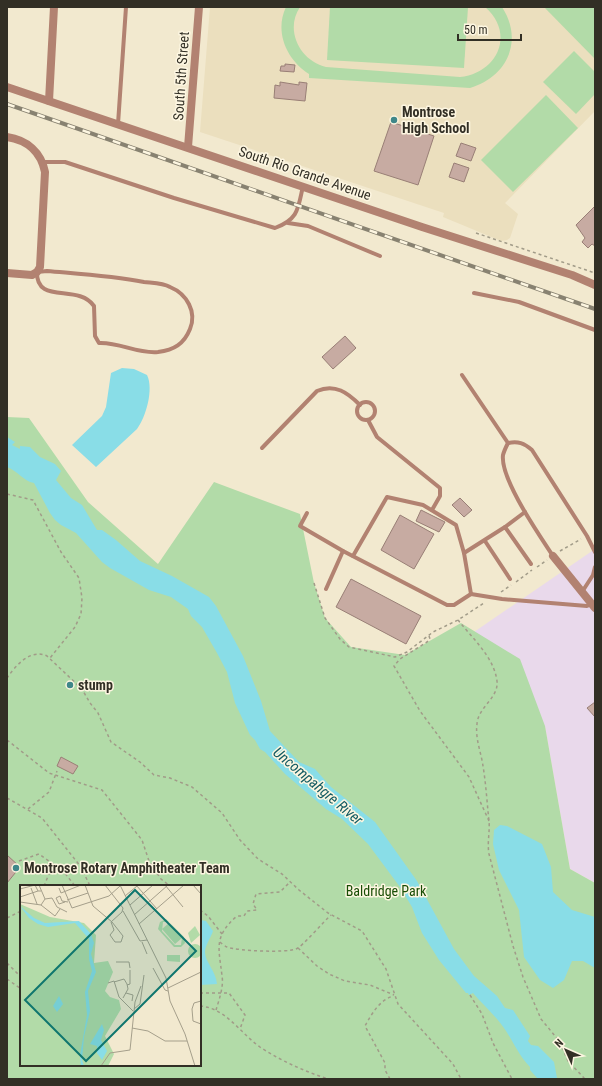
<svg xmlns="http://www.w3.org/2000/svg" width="602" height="1086" font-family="'Roboto Condensed',sans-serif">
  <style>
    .industrial { fill: #e9d9eb }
    .built { fill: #ebdfbe }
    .green { fill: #b2dba8; fill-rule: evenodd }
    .water { fill: #89dde7 }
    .building { fill: #c7aba2; stroke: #997f76 }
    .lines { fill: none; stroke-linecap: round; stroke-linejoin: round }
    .path { stroke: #a19b88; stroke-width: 1.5; stroke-dasharray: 3 3; stroke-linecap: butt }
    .service { stroke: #b28271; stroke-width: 4 }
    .minor { stroke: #b28271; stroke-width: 8 }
    .tertiary { stroke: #b28271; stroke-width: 8 }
    .rail-casing { stroke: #888271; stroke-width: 4 }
    .rail { stroke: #fdf6e1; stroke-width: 2.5; stroke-dasharray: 8; stroke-linecap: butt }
    .poi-dot { fill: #3f8789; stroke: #fdf6e1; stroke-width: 1.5 }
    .labels { text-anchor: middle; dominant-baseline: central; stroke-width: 3; stroke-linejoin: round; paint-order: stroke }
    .street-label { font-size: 14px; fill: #322f25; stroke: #fdf6e1 }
    .poi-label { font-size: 14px; font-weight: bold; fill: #322f25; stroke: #fdf6e1; text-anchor: start }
    .park-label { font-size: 14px; fill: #184d05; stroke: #fdf6e1 }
    .water-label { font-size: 15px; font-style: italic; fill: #145c63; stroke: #fdf6e1 }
    .inset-road { fill: none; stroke: #a59f8b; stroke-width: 1 }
    .view { fill: #0f766e; fill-opacity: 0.15; stroke: #0f766e; stroke-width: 2 }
    .inset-edge { fill: none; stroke: #322f25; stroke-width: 2 }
  </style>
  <rect width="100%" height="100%" fill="#f2e9cf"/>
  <path class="industrial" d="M 595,549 L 595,883 L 570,869 L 545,726 L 474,632 Z"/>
  <path class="built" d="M 210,7 L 595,7 L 595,111 L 505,203 L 518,214 L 510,238 L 507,240 L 501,241 L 443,217 L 444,213 L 200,132 Z"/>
  <g class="green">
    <path d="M 286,7 L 300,7 C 284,31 301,61 326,67 L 460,77 C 497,73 516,34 485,7 L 502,7 C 524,41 507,77 470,88 L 309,78 L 309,74 C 287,60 274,32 286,7 Z"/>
    <path d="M 330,7 L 468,7 L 464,68 L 327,60 Z"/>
    <path d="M 544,7 L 595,7 L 595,59 Z"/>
    <path d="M 574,51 L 595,72 L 595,94 L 576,114 L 543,82 Z"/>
    <path d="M 546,95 L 578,128 L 513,192 L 481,160 Z"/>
    <path d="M 7,417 L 29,418 L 88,502 L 158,564 L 214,482 L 300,514 L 314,583 L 325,618 L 351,647 L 405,655 L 461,623 L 520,659 L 545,726 L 570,869 L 595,883 L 595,1079 L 7,1079 ZM 21,886 L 200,886 L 200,1065 L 21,1065 Z"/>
  </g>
  <g class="water">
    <path d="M 122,368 L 134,369 L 147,375 C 154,389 146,417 137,429 L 96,467 L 72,445 L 102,416 L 106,407 L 111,373 Z"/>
    <path d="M 7,437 L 15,442 L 12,445 L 20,449 L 20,446 L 30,447 L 40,457 L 55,464 L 61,471 L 56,480 L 71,498 L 82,505 L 97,530 L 102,530 L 116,540 L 140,561 L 172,576 L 209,597 L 216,606 L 243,656 L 261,701 L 270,731 L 299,762 L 315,769 L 331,787 L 375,822 L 417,881 L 454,949 L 474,976 L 497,996 L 505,1008 L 513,1010 L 530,1036 L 528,1041 L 531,1045 L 538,1046 L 554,1062 L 557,1078 L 563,1079 L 538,1079 L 530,1070 L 530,1067 C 519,1056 514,1043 506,1031 C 497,1017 484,1006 473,993 L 469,995 L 468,993 L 466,993 L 439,960 L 422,933 L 412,907 L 400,887 L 368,844 L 342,819 L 326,809 L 285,774 L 265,752 L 260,749 L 255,740 L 250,735 L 235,703 L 227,672 L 217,653 L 202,627 L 191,616 L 188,609 L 171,597 L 149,590 L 110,568 L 102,562 L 76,533 L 61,525 L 55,520 L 50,513 L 34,483 C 23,481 18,471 7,467 Z"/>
    <path d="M 500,825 L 507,826 L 542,844 L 551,867 L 553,892 L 572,910 L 595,917 L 595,968 L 583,961 L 572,961 L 564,980 L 553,988 L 540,980 L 524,957 L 519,910 L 499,870 L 493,844 L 494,830 Z"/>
    <path d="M 200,920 L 206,921 L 213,931 C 211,937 205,946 205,952 C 205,962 216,971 217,984 L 200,985 Z"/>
  </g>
  <g class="building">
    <path d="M 285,64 L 295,65 L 294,72 L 280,71 L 281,66 L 285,66 Z"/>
    <path d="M 280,82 L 299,85 L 299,82 L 307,83 L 305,101 L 274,98 L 275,85 L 280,86 Z"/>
    <path d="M 391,122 L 434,136 L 418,185 L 374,171 Z"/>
    <path d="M 461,143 L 476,148 L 471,161 L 456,156 Z"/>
    <path d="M 454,163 L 469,168 L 464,182 L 449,177 Z"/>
    <path d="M 595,206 L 595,246 L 592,244 L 588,248 L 582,242 L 585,238 L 576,225 Z"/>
    <path d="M 345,336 L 356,348 L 333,369 L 322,357 Z"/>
    <path d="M 460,498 L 472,510 L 464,517 L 452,505 Z"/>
    <path d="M 421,510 L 445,522 L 439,532 L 416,521 Z"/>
    <path d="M 400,515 L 434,534 L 414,569 L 381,550 Z"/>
    <path d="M 351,579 L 421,616 L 406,644 L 336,607 Z"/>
    <path d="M 595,702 L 595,717 L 587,708 Z"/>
    <path d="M 61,757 L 78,766 L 73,774 L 57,766 Z"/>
    <path d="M 7,855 L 20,867 L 7,883 Z"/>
  </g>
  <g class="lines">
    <g class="path">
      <path d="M 476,233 L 595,273"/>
      <path d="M 7,494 L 33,500 L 61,552 L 79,578 L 82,598 L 81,614 L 75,627 L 50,658"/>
      <path d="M 560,551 L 581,539"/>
      <path d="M 537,567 L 547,560"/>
      <path d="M 516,582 L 532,570"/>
      <path d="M 314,583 L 325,618 L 340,639 L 349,647 L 395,657 L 407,652 L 433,632 L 458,620 L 484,603"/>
      <path d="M 501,592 L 511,585"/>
      <path d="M 458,620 C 472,638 494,657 497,681 C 499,698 478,707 477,724 C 475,738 481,752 483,766 C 486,784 487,803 489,821 C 490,832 487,843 489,854 L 513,946 L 523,977 L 541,1019 L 560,1042 L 568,1061 L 585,1079"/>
      <path d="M 429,636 L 430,639 L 427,642 L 400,659 L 394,666 L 420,711 L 469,777 L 489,821"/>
      <path d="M 7,678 C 15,666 31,648 47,656 L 82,689 L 90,703 L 98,713 L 111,742 L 140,762 L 154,775 L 170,778 L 192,787 L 222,813 L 240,840 L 258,859 L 282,874 L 299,890 L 328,913 L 362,931 L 386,969 L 398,1004 L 453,1064 L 461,1079"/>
      <path d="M 7,740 L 49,773 L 102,790 L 142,840 L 149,861 L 161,879 L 170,886"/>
      <path d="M 7,798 L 42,818 L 81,867 L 90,886"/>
      <path d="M 28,809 L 49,792 L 57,771"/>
      <path d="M 19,861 L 39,854 L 64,872 L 75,886"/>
      <path d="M 44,886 L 53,864"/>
      <path d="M 200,910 L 208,916 L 222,934"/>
      <path d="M 7,918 L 21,911"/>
      <path d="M 220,942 C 222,944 225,946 227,947 C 237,951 287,953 296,949 C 302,947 324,921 331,915"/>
      <path d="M 298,948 L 317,966 L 329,974 L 345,981 L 370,985 L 394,995"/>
      <path d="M 7,963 L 21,977"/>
      <path d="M 7,979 L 21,989"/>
      <path d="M 200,993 L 229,993 L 245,1015 L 240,1029"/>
      <path d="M 470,995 L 482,1014 L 493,1043 L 512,1079"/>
      <path d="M 200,1006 C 226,1008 240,1033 260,1047 C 281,1061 304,1071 328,1079"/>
      <path d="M 216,1010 C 219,1000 224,986 222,976 C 219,948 213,937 237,916 L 244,916 L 247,911 L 257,910 L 253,904 L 256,894 L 280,892 L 290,882"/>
      <path d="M 390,1079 L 385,1070 L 385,1063 L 365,1026 C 372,1013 380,1000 393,996"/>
    </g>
    <g class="service">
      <path d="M 118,124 L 126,7"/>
      <path d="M 43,162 L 65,162 L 174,198 L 275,228 C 299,219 298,208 303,186"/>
      <path d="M 288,223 L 308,226 L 380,256"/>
      <path d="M 47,271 C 80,274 112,276 144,282 C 152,283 163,283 170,287 C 187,294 197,312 190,329 C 184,344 174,350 158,352 C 137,354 120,342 99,343 L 95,336 L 94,306 C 78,283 36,305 37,272 Z"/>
      <path d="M 474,293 L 519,302 L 595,330"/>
      <path d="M 462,375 L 508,443 C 518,441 524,443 532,450 L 587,536 L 595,552"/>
      <circle cx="366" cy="411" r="9"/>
      <path d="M 368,420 L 377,437 L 440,488 L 440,496 L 432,510"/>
      <path d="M 508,443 C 506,447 504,451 503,455 C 500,479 540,536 553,556"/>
      <path d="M 262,448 L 317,391 C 335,383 348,393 360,405"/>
      <path d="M 307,513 L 300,526 L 343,551"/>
      <path d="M 505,527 L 525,512"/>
      <path d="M 485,541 L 510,579"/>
      <path d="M 464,553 L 505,527 L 531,564"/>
      <path d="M 353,556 L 387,497 L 423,505 L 456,525 L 464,553 L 471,594"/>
      <path d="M 326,589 L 343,551 L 447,605 L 454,605 L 471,594 L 502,599 L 587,606 L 592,604"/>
      <path d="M 582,592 L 593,575 L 595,567"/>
    </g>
    <g class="minor">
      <path d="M 49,101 L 54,7"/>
      <path d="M 7,137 C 27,140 41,152 45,172 L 40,267 L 37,272 L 32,275 L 7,273"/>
      <path d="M 553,556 L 595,608"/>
    </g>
    <g class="tertiary">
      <path d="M 7,87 L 422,227 L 572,275 L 595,285"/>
      <path d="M 188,147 L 199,7"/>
    </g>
    <g class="rail-casing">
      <path id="rail" d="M 7,104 L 595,309"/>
    </g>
    <use href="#rail" class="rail"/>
  </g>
  <g class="poi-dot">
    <circle cx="394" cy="120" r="4"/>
    <circle cx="70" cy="685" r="4"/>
    <circle cx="16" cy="868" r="4"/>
  </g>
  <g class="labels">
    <g class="street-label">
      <text transform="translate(181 76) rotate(-86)">South 5th Street</text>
      <text transform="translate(305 173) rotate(19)">South Rio Grande Avenue</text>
    </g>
    <g class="poi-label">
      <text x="402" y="112">Montrose<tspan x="402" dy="16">High School</tspan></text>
      <text x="78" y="685">stump</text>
      <text x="24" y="868">Montrose Rotary Amphitheater Team</text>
    </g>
    <g class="park-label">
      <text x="386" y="891">Baldridge Park</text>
    </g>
    <g class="water-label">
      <text transform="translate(318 786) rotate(40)">Uncompahgre River</text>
    </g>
  </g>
  <g transform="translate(20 885)">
    <rect width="181" height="181" fill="#f2e9cf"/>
    <path d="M 0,19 L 30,32 L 64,38 L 76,50 L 74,78 L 88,76 L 93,87 L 85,106 L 90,112 L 99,115 L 101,124 L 85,151 L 94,169 L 88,181 L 1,181 ZM 146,34 L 164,52 L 165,58 L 161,62 L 154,62 L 138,44 L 140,37 ZM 143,37 L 149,37 L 162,52 L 161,60 L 155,60 L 142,46 ZM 149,38 L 162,53 L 155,59 L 142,44 ZM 175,41 L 180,50 L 171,58 L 168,48 ZM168 66a7 7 0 1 1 14 0a7 7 0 1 1-14 0ZM 147,70 L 160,70 L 160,77 L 147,76 Z" fill="#b2dba8" fill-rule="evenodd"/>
    <path d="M 0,21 L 14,33 L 25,38 L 59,36 L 71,49 L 74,58 L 71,69 L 76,87 L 68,106 L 70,126 L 64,152 L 62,175 L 64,181 L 61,181 L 60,170 L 67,130 L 65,107 L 72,86 L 69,74 L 69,54 L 55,38 L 28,42 L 18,39 L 9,33 ZM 39,111 L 43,119 L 37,127 L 33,121 ZM 82,139 L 84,145 L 81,155 L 87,166 L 82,175 L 77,168 L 77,161 L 70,159 Z" fill="#89dde7"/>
    <path class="inset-road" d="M 19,0 L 25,14 L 21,20M 42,0 L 52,23 L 89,11 L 100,1M 65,0 L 73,21 L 92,37 L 103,51 L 101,57 L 95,57 L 90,50 L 94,45 L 91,37M 85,0 L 103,23 L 102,27 L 91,37M 100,0 L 146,93 L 150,116 L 165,149 L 175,181M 116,0 L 137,24M 145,0 L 163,22M 173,0 L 181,9M 11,3 L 17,19M 39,3 L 41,8 L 61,0M 0,4 L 15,0 L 18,6 L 21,6M 105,11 L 117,1M 0,12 L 18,6M 25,14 L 32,13 L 37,22 L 47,27M 47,15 L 68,8M 0,17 L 21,20 L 35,31 L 40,24M 45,17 L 39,19 L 36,13 L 40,11 L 42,16 L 48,17M 110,20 L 133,0M 103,26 L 120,56 L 127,55M 114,30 L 148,0M 119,39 L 164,0M 122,57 L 127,69M 96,77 L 109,77 L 110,83M 133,83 L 145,105 L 148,106M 94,97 L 104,94 L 107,99 L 108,104 L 103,113M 88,98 L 94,96 L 99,112 L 113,126M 107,100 L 110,99 L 110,85M 148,103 L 181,87M 106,108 L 113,110 L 112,116M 181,116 L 174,118 L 172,124 L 173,136 L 181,139M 114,124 L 120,119 L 124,90M 112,143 L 128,146 L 145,156 L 167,156M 81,181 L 90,168 L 110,165 L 115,117 L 121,101"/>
    <path class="view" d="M 115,5 L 176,66 L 66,176 L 5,115 Z"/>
    <rect width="181" height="181" class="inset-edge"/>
  </g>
  <rect width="602" height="1086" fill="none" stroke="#322f25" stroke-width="16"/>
  <g transform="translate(566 1050) rotate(315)" stroke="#fdf6e1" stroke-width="3" paint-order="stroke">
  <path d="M0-3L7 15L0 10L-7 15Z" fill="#322f25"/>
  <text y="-6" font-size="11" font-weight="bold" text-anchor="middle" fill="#322f25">N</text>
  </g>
  <path d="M458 34v6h63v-6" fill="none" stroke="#322f25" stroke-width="2"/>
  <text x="464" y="34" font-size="12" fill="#322f25" stroke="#fdf6e1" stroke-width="3" paint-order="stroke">50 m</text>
</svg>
